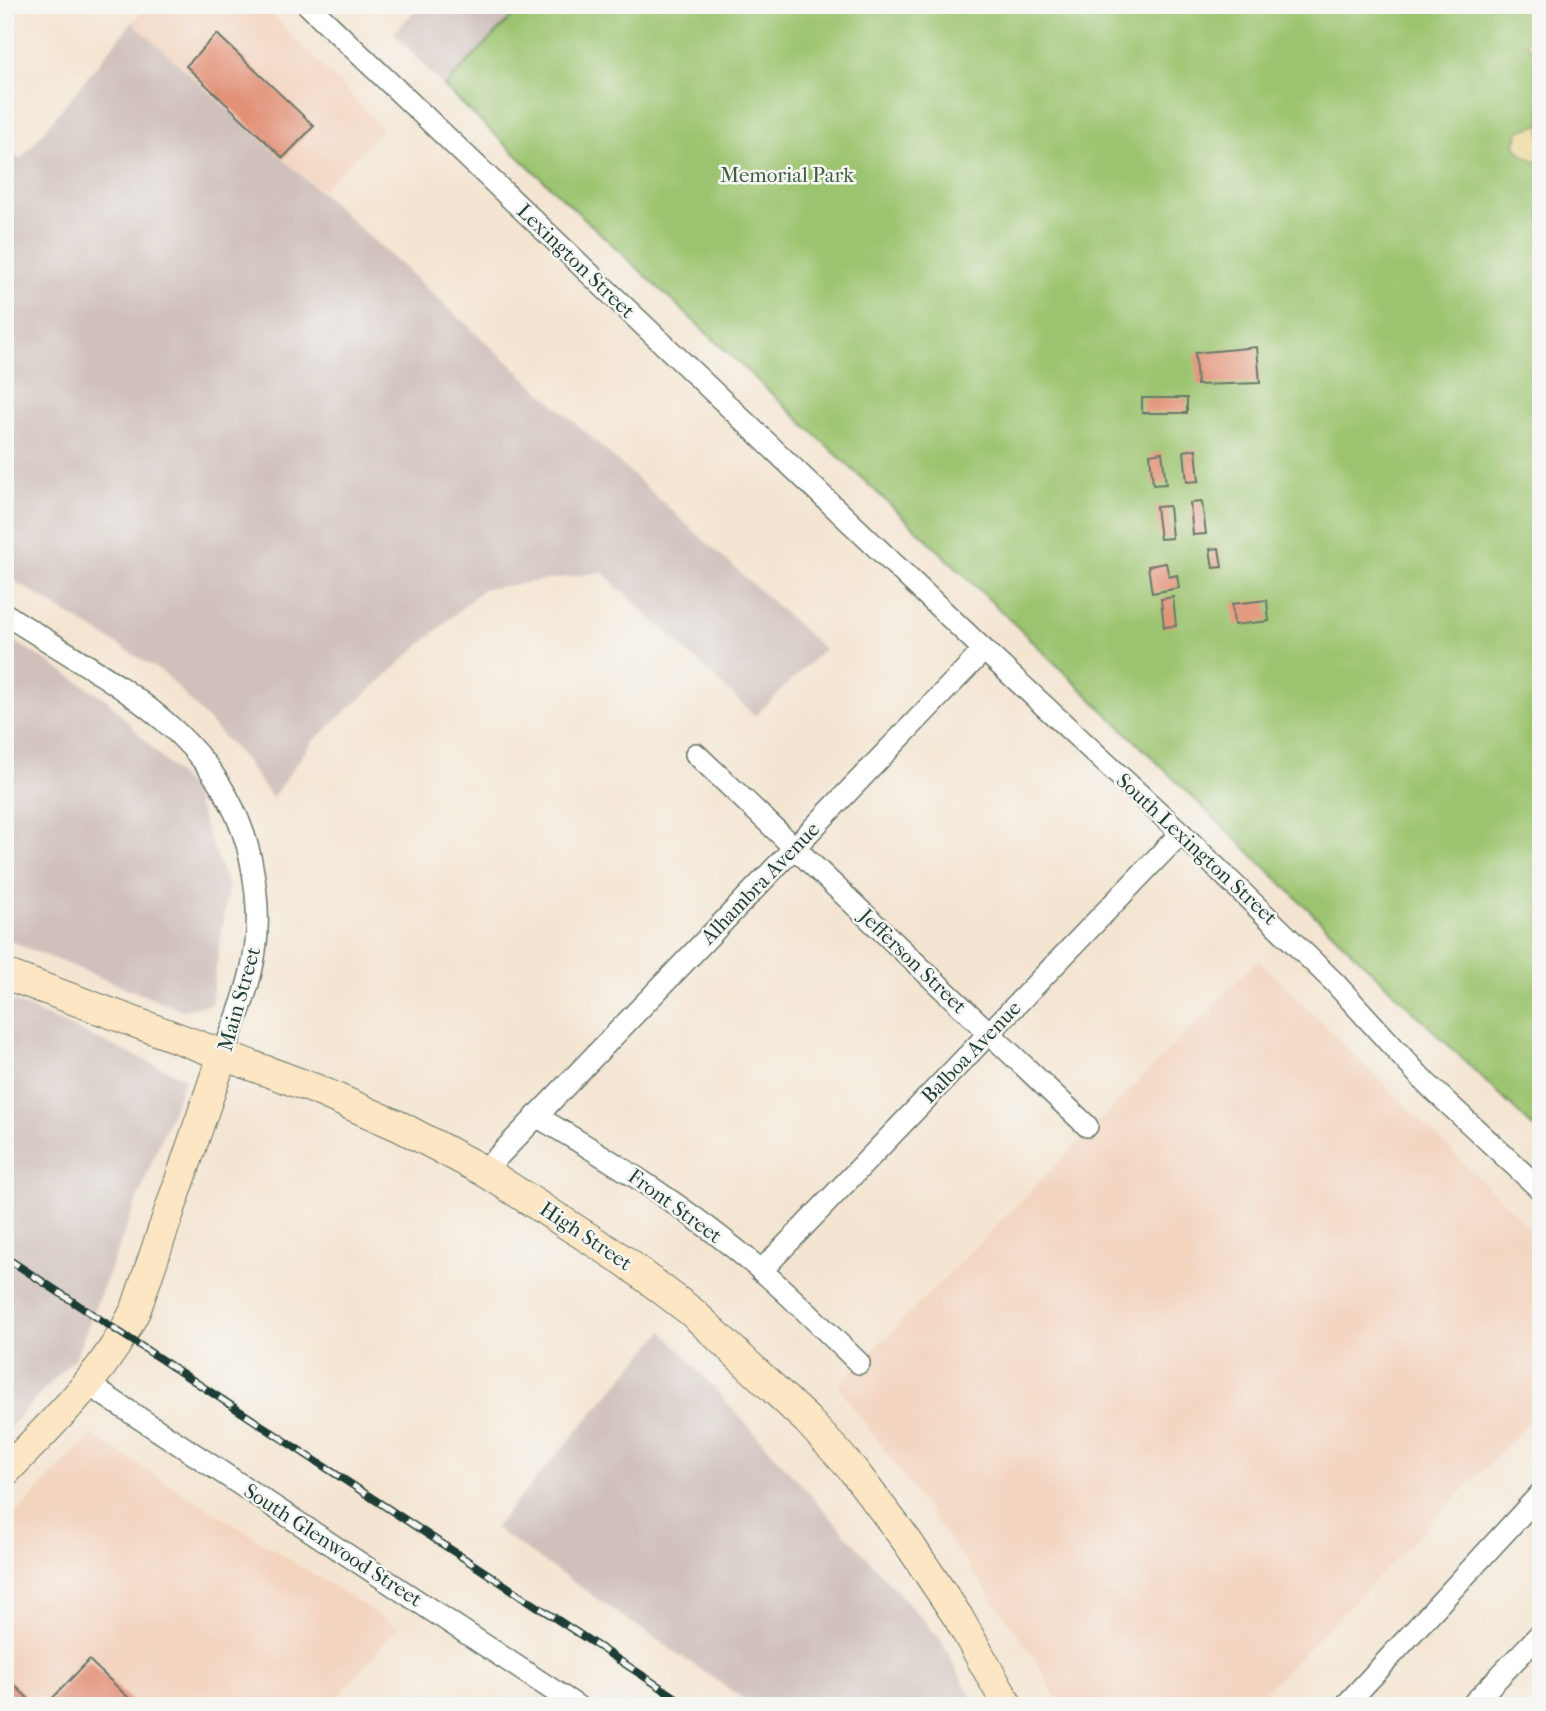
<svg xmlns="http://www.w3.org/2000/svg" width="1546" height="1711" font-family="'IM FELL French Canon',serif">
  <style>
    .built { fill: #f3d4bf }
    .industrial { fill: #cfc0bb }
    .green { fill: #9cc470; stroke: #5e8052; stroke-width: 2 }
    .sand { fill: #eeda9e; stroke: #868c69; stroke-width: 2 }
    .building { fill: #e29177 }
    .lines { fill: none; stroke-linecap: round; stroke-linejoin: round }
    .street-casing { stroke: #6a786b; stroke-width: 24 }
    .secondary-casing { stroke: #6a786b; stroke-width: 32 }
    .street { stroke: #fff; stroke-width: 21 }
    .secondary { stroke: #fce6c4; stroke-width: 30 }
    .rail-casing { stroke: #1f3d34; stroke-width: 8 }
    .rail { stroke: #f6f6f2; stroke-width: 5; stroke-dasharray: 16; stroke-linecap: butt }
    .labels { text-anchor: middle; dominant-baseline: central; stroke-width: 5; stroke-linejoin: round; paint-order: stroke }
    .park-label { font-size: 21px; fill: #3e5f43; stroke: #f6f6f2 }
    .street-label { font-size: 21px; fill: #1f3d34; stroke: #f6f6f2 }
  </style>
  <rect width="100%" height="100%" fill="#f6f6f2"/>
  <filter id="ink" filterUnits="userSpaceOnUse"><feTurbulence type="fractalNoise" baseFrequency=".0143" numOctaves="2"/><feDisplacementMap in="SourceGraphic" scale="14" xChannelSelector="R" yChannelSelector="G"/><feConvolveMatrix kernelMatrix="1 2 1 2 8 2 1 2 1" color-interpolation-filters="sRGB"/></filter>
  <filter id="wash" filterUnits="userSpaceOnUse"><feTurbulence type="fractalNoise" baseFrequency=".00686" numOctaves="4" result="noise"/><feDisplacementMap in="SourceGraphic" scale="28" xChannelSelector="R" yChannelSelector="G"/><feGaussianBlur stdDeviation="1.57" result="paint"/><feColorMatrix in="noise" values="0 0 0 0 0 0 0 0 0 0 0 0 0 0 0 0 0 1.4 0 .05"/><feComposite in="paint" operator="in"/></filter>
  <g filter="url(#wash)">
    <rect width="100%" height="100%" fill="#f4e5d2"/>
    <g class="built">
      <path d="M 148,5 L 263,5 L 383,129 L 321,191 L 132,22 Z"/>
      <path d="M 1258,960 L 1541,1239 L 1541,1411 L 1251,1706 L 1060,1706 L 1037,1661 L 838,1386 Z"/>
      <path d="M 91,1435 L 398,1627 L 331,1706 L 5,1706 L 5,1525 Z"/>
    </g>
    <g class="industrial">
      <path d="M 420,5 L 523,5 L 444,87 L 394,33 Z"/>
      <path d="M 132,22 L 572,420 L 824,649 L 755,716 L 602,572 L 483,589 L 312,742 L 272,798 L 243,758 L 165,674 L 5,575 L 5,151 L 21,159 Z"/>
      <path d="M 5,635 L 106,699 L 191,789 L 228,887 L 211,1004 L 181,1010 L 5,939 Z"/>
      <path d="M 5,998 L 185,1078 L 76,1356 L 5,1432 Z"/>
      <path d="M 663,1331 L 941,1640 L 976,1706 L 754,1706 L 494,1528 Z"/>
    </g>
    <path class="green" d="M 523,5 L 1541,5 L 1541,1135 L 931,543 L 444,87 Z"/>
    <g class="sand">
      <path d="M 1541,7 L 1541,53 L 1536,54 L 1526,43 Z"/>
      <path d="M 1541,124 L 1541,164 L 1523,155 L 1515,145 L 1519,131 Z"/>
    </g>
    <g id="blocks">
      <g class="building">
        <path d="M 217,34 L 314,126 L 283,158 L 186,66 Z"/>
        <path d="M 1257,347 L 1260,383 L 1197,385 L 1195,353 Z"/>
        <rect x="1142" y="398" width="45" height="15"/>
        <path d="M 1196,449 L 1199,481 L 1187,482 L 1184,451 Z"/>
        <path d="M 1162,452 L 1166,484 L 1153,485 L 1150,454 Z"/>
        <path d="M 1202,502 L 1206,534 L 1193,535 L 1190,503 Z"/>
        <path d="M 1169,506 L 1172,538 L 1160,539 L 1156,507 Z"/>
        <path d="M 1219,548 L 1222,567 L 1213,568 L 1210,549 Z"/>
        <path d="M 1166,563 L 1169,577 L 1177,575 L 1179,588 L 1152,593 L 1148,566 Z"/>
        <path d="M 1173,597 L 1176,626 L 1164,627 L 1161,599 Z"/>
        <path d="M 1267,600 L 1269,621 L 1234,625 L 1232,604 Z"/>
        <path d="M 89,1660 L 133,1702 L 129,1706 L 45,1706 Z"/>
        <path d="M 5,1676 L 36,1706 L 5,1706 Z"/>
      </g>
    </g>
  </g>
  <g filter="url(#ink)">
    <use href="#blocks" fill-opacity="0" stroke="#6a786b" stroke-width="2"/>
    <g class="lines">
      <g class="street-casing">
        <g id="street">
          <path d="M 308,5 L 984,650 L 1181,833 L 1335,983 L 1425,1082 L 1541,1190"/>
          <path d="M 5,614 C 106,680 224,732 251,861 C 257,891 260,920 255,951 C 250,987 235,1022 222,1057"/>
          <path d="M 696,754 L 1087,1126"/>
          <path d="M 536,1116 C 615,1162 692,1211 762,1271 C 795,1300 827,1332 859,1363"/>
          <path d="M 484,1171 L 984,650"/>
          <path d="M 761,1271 L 1181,833"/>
          <path d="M 89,1385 L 577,1706"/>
          <path d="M 1345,1706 L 1541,1493"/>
          <path d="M 1471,1706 L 1541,1633"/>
        </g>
      </g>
      <g class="secondary-casing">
        <g id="secondary">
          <path d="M 5,974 L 315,1089 L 401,1127 L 484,1171 L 626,1262 L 693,1313 L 807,1420 L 853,1470 L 907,1541 L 958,1617 L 1008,1706"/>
          <path d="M 5,1472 C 54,1421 105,1374 136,1309 L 222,1057"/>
        </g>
      </g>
      <use href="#street" class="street"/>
      <use href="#secondary" class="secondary"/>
      <g class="rail-casing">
        <path id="rail" d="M 5,1257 L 689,1706"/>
      </g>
      <use href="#rail" class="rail"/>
    </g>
  </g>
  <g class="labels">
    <g class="park-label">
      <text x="787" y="175">Memorial Park</text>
    </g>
    <g class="street-label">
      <text transform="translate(576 261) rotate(44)">Lexington Street</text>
      <text transform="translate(1197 849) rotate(43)">South Lexington Street</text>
      <text transform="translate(760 883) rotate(-46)">Alhambra Avenue</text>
      <text transform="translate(913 961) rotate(44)">Jefferson Street</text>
      <text transform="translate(239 999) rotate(-74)">Main Street</text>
      <text transform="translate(971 1052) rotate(-46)">Balboa Avenue</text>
      <text transform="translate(675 1206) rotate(36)">Front Street</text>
      <text transform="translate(586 1236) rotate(34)">High Street</text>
      <text transform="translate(333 1545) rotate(33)">South Glenwood Street</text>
    </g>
  </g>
  <rect width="1546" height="1711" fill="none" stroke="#f6f6f2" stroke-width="28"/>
</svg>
